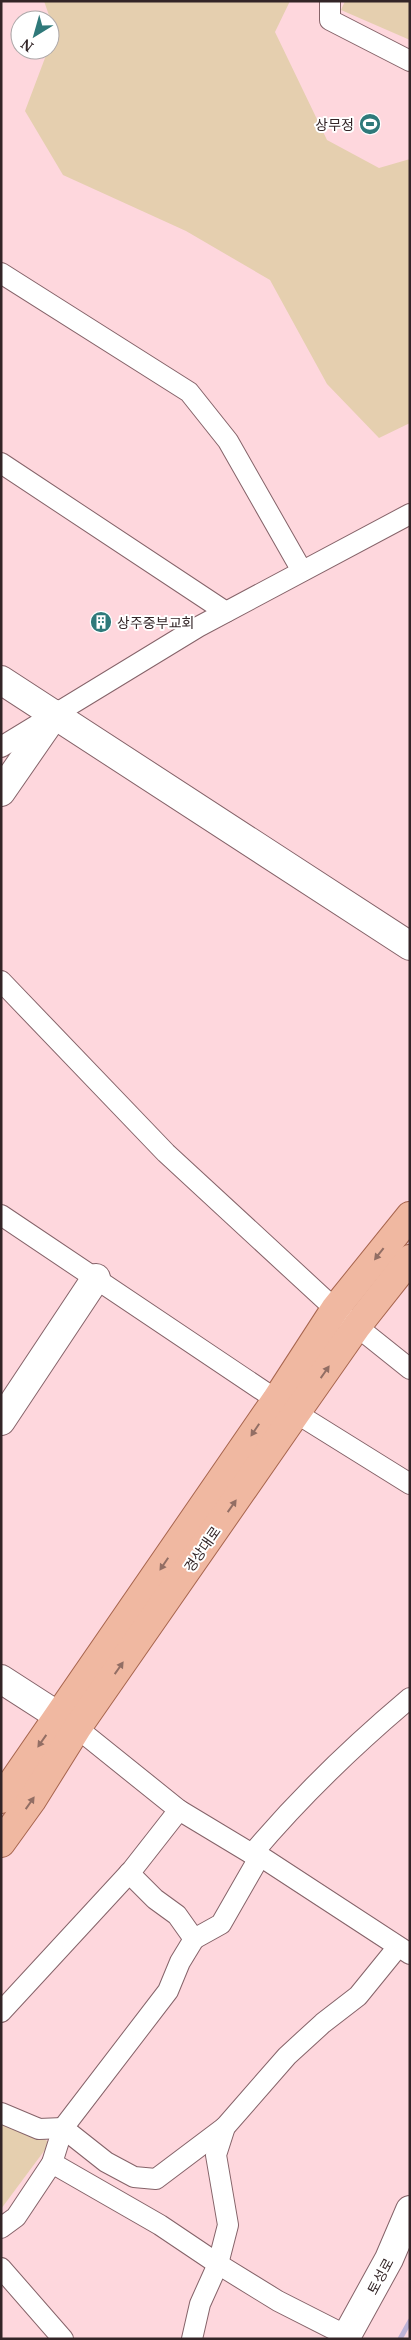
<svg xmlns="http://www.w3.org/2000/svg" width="411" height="2340" font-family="'Noto Serif','Noto Sans KR',serif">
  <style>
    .green { fill: #e5cfaf }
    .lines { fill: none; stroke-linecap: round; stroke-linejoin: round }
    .stream { stroke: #beb3d6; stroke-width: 5 }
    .street-casing { stroke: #856369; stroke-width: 22 }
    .secondary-casing { stroke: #856369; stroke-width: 30 }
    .primary-casing { stroke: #a7654e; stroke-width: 30 }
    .street { stroke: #fff; stroke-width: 20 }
    .secondary { stroke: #fff; stroke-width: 28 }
    .primary { stroke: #f0b8a1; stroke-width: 28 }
    .oneway { fill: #926e64 }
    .labels { text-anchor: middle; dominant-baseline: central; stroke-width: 4; stroke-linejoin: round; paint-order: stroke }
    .poi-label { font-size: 14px; fill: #332527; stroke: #fff; text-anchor: end }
    .street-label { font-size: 14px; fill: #332527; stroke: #fff }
  </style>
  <rect width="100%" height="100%" fill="#fed7dd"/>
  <g class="green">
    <path d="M 44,1 L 290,1 L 275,32 L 327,140 L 379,168 L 410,159 L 410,423 L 379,438 L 327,384 L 270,280 L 186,231 L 63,175 L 25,111 L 48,50 L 50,50 L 52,24 Z"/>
    <path d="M 345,1 L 410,1 L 410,40 L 341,10 Z"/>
    <path d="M 1,2120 L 37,2134 L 50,2143 L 1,2209 Z"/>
  </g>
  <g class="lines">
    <path class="stream" d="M 400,2339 L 410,2321"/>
    <g class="street-casing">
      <g id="street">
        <path d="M 330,1 L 330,20 L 410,61"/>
        <path d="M 1,273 L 189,392 L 228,441 L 302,571"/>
        <path d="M 1,463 L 226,612"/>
        <path d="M 1,747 L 198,627 L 410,514"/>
        <path d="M 1,981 L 166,1153 L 335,1309 L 410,1369"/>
        <path d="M 1,1215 L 296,1413 L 410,1484"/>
        <path d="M 77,1728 L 179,1810"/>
        <path d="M 252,1854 L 260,1856 L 410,1954"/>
        <path d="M 194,1939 L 221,1924 L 260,1856"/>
        <path d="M 1,2012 L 132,1870 L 179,1810 L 252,1854 C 300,1797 353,1746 410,1698"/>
        <path d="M 1,2113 L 39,2129 L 63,2128 L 106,2162 L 134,2177 L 156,2179 L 225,2127"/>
        <path d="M 52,2163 L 160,2225 L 218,2264 L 278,2301 L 347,2336"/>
        <path d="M 1,2228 L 16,2217 L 52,2163 L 63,2128 L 168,1991 L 180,1962 L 194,1939 L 177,1915 L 155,1899 L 129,1873"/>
        <path d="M 1,2268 L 63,2339"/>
        <path d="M 192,2339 L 200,2304 L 218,2264 L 228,2225 L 216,2155 L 225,2127 L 287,2056 L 323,2023 L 358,1996 L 397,1948"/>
      </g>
    </g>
    <g class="secondary-casing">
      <g id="secondary">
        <path d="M 1,680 L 410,946"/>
        <path d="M 1,792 L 55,714"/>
        <path d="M 1,1421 L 96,1278"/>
        <path d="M 1,1679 L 77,1728"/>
        <path d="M 345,2339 L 389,2259 L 410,2210"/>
      </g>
    </g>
    <g class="primary-casing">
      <g id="primary">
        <path d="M 1,1799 L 276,1400 L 335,1309 L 410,1216"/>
        <path d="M 1,1843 L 32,1800 L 77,1728 L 296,1413 L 357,1326 L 410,1259"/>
      </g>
    </g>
    <use href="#street" class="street"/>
    <use href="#secondary" class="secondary"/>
    <use href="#primary" class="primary"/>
  </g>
  <defs><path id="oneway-solid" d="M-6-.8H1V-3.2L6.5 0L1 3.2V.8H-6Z" transform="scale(1.25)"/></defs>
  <g class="oneway">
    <use href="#oneway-solid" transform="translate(379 1254) rotate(128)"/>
    <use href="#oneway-solid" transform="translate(325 1372) rotate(-55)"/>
    <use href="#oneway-solid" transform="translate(255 1430) rotate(124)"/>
    <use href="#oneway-solid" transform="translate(232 1506) rotate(-55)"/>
    <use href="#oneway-solid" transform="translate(164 1564) rotate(124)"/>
    <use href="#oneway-solid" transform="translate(119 1668) rotate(-55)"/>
    <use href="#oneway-solid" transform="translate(42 1741) rotate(125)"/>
    <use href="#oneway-solid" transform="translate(30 1803) rotate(-55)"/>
  </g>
  <defs>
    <g id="stadium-disc" transform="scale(1.125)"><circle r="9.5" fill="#2f797a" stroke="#fff"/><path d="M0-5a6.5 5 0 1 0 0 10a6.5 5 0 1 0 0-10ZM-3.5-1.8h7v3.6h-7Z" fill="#fff"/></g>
    <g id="building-disc" transform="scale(1.125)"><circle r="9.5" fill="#2f797a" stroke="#fff"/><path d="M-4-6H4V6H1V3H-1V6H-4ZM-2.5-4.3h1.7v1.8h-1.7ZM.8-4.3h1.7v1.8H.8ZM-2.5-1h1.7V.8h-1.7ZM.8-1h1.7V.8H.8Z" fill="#fff"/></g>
  </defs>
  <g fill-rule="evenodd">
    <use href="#stadium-disc" x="370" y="124"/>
    <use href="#building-disc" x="101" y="622"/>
  </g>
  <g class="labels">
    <g class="poi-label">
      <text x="354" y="124">상무정</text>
      <text x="117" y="622" text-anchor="start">상주중부교회</text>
    </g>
    <g class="street-label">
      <text transform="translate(202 1549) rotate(-55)">경상대로</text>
      <text transform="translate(380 2276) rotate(-62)">토성로</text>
    </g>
  </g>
  <rect width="411" height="2340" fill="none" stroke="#332527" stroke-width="5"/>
  <g transform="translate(35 35) rotate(217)"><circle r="24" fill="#ffffff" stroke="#ada8a9"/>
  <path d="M0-4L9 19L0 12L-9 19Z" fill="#2f797a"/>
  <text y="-8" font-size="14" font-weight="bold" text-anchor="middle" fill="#332527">N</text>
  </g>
</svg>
